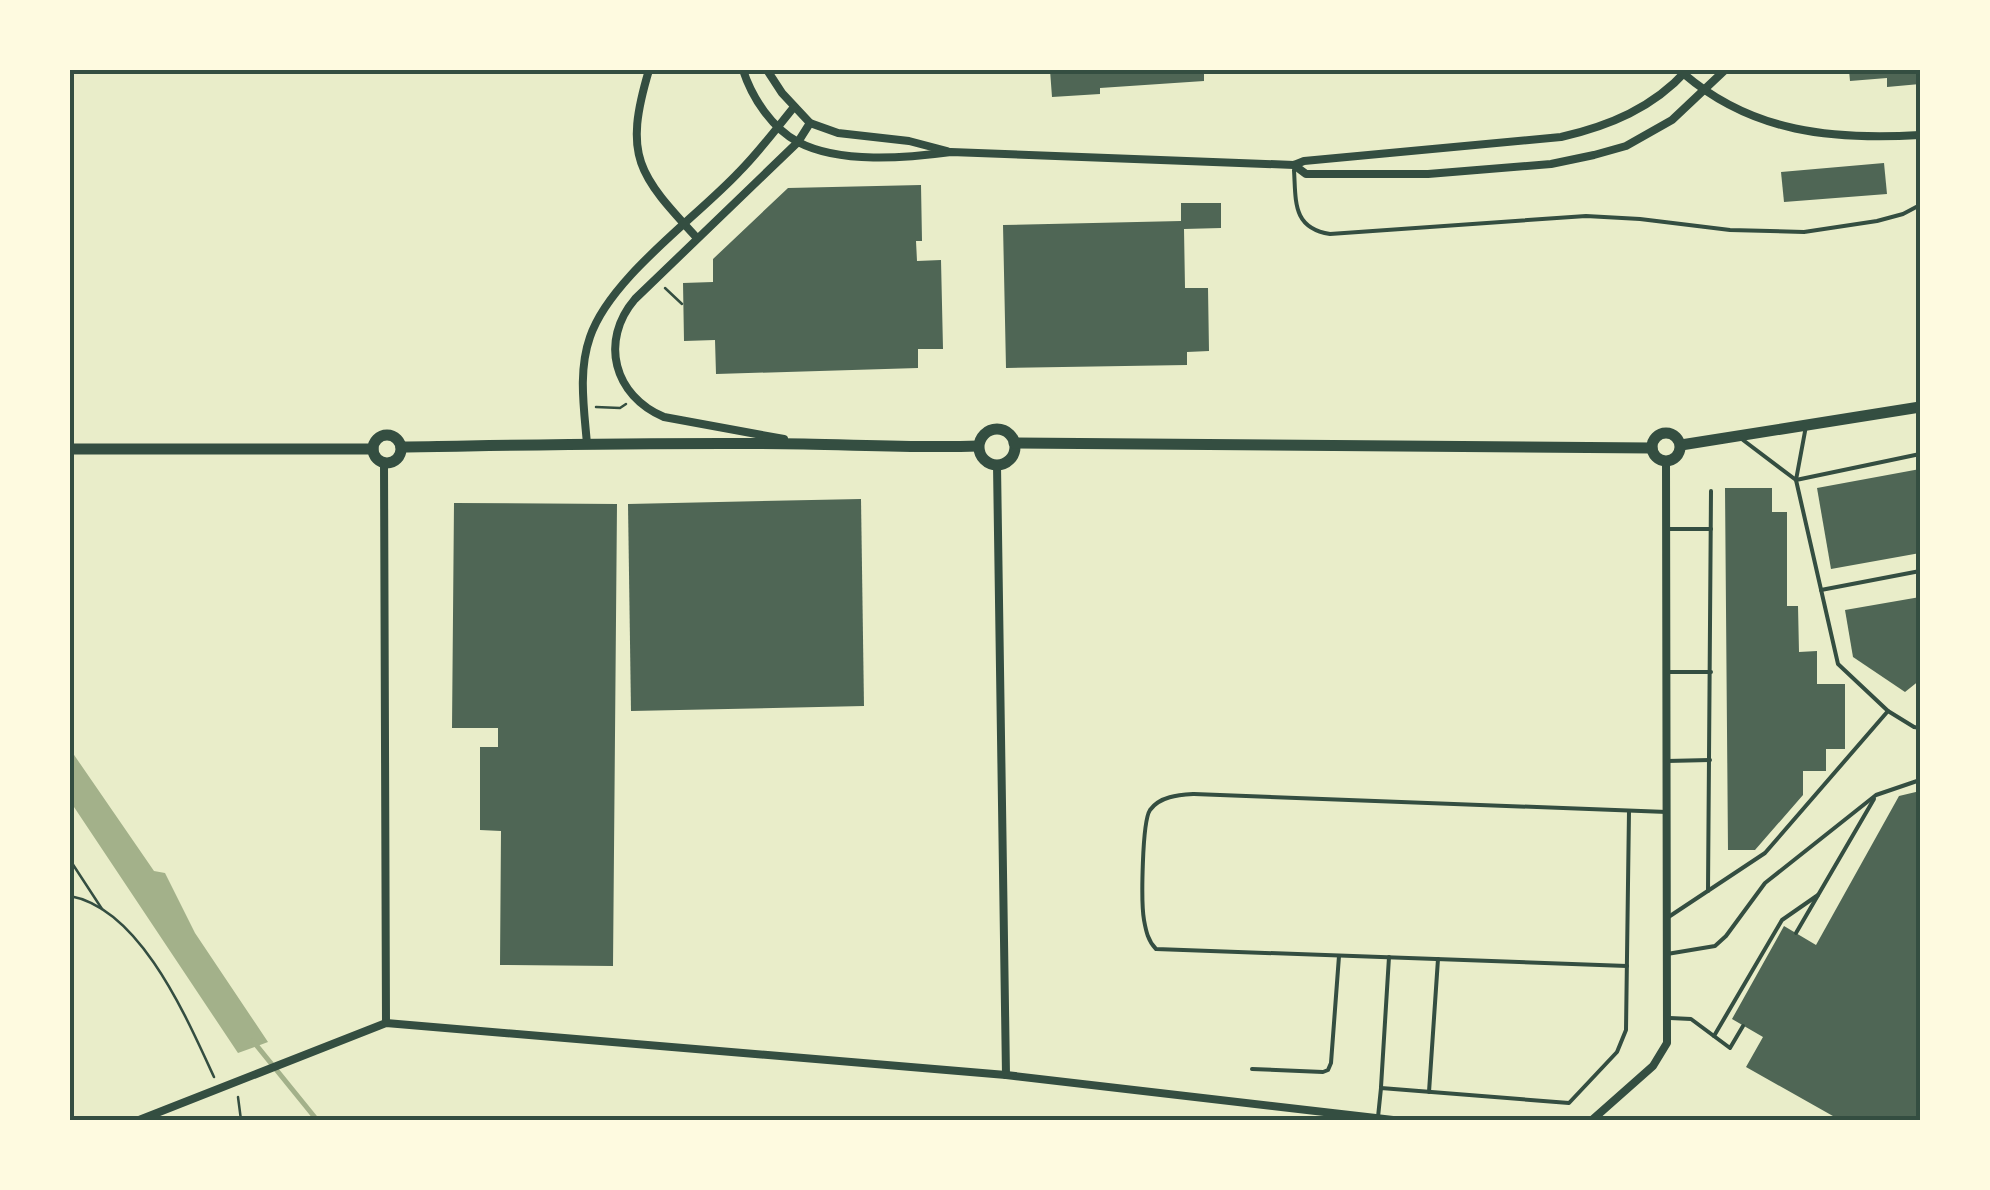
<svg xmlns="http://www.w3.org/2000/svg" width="1990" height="1190" font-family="'Titillium Web',sans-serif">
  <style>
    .water { fill: #a3b18a }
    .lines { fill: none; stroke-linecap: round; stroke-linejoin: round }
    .stream { stroke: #a3b18a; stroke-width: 5 }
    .building { fill: #4f6655 }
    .path { stroke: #344e41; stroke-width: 2.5 }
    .service { stroke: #344e41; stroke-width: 4 }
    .minor { stroke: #344e41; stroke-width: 8 }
    .secondary { stroke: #344e41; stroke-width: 11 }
    .neatline { fill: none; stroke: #344e41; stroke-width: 4 }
  </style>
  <rect width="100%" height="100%" fill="#e9edc9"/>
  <path class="water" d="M 70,749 L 154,871 L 165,873 L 195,933 L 268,1042 L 238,1053 L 70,801 Z"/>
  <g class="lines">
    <path class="stream" d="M 253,1041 L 317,1120"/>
  </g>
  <g class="building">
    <path d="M 1050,70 L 1204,70 L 1204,81 L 1100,88 L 1100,94 L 1052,97 Z"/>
    <path d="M 1849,70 L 1920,70 L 1920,84 L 1887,87 L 1887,78 L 1850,81 Z"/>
    <path d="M 1884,163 L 1887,194 L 1784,202 L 1781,172 Z"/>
    <path d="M 921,185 L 922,241 L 916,241 L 917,261 L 941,260 L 943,349 L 918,349 L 918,368 L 716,374 L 715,340 L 684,341 L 683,283 L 713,282 L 713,259 L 788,188 Z"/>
    <path d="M 1181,203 L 1221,203 L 1221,228 L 1184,229 L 1185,288 L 1208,288 L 1209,351 L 1187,352 L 1187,365 L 1006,368 L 1003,225 L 1181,221 Z"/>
    <path d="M 1920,469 L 1920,553 L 1831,569 L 1817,488 Z"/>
    <path d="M 1725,488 L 1772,488 L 1772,512 L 1787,512 L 1787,606 L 1798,606 L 1799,652 L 1817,651 L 1817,684 L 1845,684 L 1845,749 L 1826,749 L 1826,771 L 1803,771 L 1803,795 L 1755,850 L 1728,850 Z"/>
    <path d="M 861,499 L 864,706 L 631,711 L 628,504 Z"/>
    <path d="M 454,503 L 617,504 L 613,966 L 500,965 L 501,831 L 480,830 L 480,747 L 498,747 L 498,728 L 452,728 Z"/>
    <path d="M 1920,597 L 1920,680 L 1905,692 L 1853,657 L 1845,610 Z"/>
    <path d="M 1920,791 L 1920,1120 L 1840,1120 L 1746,1067 L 1763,1037 L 1732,1019 L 1784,926 L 1816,945 L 1899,796 Z"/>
  </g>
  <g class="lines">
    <g class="path">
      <path d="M 665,288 L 682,304"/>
      <path d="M 596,407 L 620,408 L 626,404"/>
      <path d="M 70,860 L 102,909"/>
      <path d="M 70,896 C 141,909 187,1019 214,1077"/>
      <path d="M 238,1097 L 241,1120"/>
    </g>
    <g class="service">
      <path d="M 1294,170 C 1296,201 1292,228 1330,234 L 1586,216 L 1640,219 L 1730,230 L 1804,232 L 1877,221 L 1903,214 L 1920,205"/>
      <path d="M 1743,440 L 1796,480 L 1806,426"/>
      <path d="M 1920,454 L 1796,480 L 1838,664 L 1888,711 L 1914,727 L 1920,728"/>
      <path d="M 1666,529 L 1711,529"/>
      <path d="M 1821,590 L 1920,571"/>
      <path d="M 1667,672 L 1711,672"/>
      <path d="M 1667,761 L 1710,760"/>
      <path d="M 1708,891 L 1711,491"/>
      <path d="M 1667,918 L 1765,853 L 1888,711"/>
      <path d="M 1796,933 L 1874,799"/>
      <path d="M 1667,954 L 1715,946 L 1726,936 L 1765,883 L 1876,795 L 1920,780"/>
      <path d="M 1627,966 L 1156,949 C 1148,941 1146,931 1144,920 C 1141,903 1142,822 1150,810 C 1160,796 1179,795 1194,794 L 1667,812"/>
      <path d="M 1670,1018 L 1691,1019 L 1730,1048 L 1743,1026"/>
      <path d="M 1714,1036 L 1782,920 L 1818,895"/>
      <path d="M 1252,1069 L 1323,1072 L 1328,1070 L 1331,1063 L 1339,956"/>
      <path d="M 1381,1087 L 1389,957"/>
      <path d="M 1429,1092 L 1438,959"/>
      <path d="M 1378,1117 L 1381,1088 L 1569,1103 L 1617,1052 L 1626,1030 L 1629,811"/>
    </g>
    <g class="minor">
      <path d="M 649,70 C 623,157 638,174 697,238"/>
      <path d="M 743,70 C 752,98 772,128 798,142 C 840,164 906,158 951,152 L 1294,165 L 1304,161 L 1561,137 C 1609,126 1653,108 1687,70"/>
      <path d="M 767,70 L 782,93 L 810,123 L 838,133 L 909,141 L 947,151"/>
      <path d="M 1684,74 C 1753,133 1833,140 1920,135"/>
      <path d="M 1294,165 L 1306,174 L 1428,174 L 1551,164 L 1594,155 L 1626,146 L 1672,120 L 1725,70"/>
      <path d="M 784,439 L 664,417 C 614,396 599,341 635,299 L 798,142 L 810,123"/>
      <path d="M 587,444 C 584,408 578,371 590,337 C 610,278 696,218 739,172 C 759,152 776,129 794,107"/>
      <path d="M 384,463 L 386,1023"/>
      <path d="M 997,465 L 1006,1075"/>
      <path d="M 139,1120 L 386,1023 L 1006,1075 L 1393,1120"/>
      <path d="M 1592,1120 L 1653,1066 L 1667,1043 L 1666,461"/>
    </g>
    <g class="secondary">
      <circle cx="997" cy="447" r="18"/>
      <circle cx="1666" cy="447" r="14"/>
      <circle cx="387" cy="449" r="14"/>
      <path d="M 1014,443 L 1652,448"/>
      <path d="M 1681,445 L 1920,407"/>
      <path d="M 401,447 C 535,445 669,442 804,444 C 862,445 920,448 978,446"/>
      <path d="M 70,449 L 373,449"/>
    </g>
  </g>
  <rect width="1990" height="1190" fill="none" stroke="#fefae0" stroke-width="145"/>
  <rect x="72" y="72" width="1846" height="1046" class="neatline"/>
</svg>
